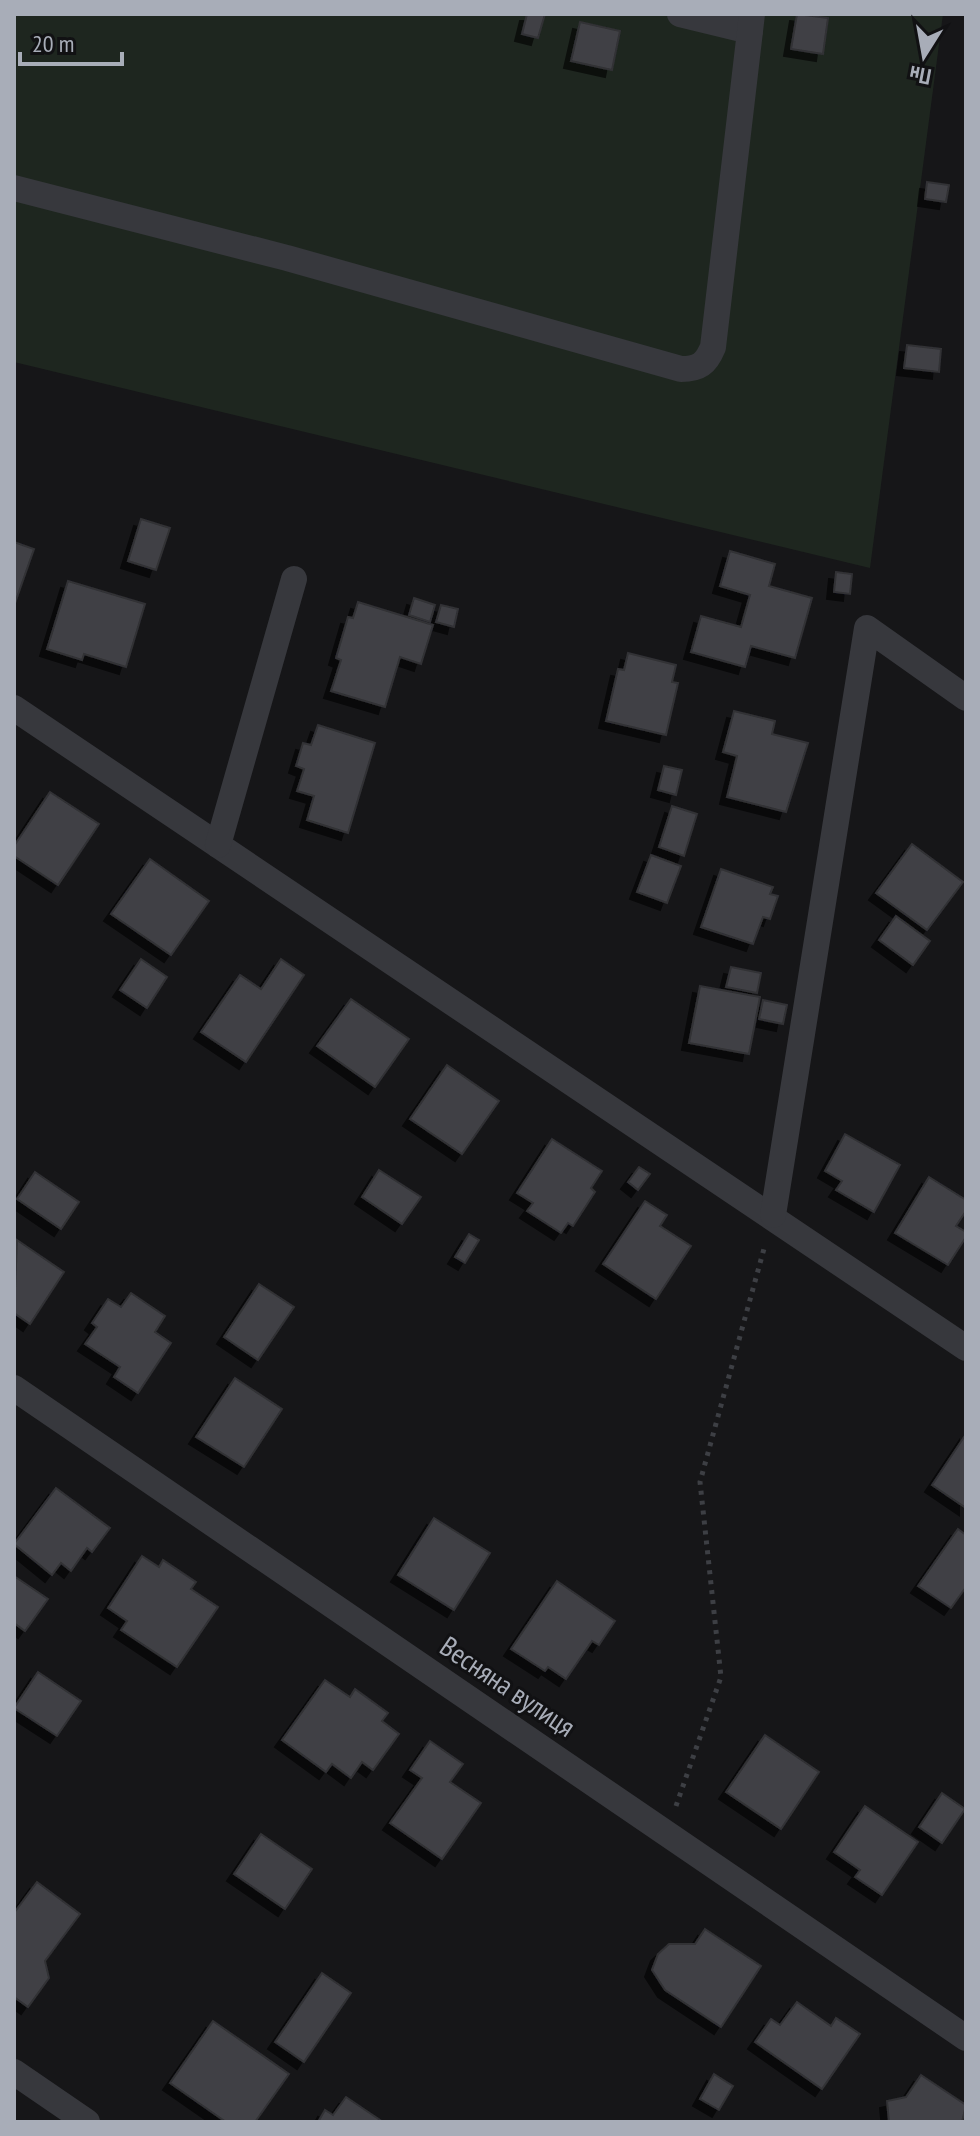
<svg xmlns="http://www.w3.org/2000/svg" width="980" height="2136" font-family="'PT Sans Narrow',sans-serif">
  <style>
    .green { fill: #1e261f }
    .building { fill: #404145; stroke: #303034; stroke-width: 2; filter: url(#shadow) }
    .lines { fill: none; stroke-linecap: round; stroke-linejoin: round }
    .path { stroke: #3d3f44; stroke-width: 5; stroke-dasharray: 4 6; stroke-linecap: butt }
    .minor { stroke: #37383d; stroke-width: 26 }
    .labels { text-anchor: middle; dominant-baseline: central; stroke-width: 6; stroke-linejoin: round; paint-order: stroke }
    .street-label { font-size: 28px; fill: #a8adb8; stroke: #111113 }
  </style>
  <defs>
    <filter id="shadow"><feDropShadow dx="-7" dy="7" stdDeviation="0" flood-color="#0009"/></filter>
  </defs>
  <rect width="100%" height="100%" fill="#161618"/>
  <path class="green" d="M 14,14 L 943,14 L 870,568 L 14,362 Z"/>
  <g class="building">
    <path d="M 527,14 L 545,14 L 538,38 L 522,34 Z"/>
    <path d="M 797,14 L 828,18 L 823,54 L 791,49 Z"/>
    <path d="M 580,22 L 620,31 L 612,70 L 571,61 Z"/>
    <path d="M 927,182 L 949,185 L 946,202 L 925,199 Z"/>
    <path d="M 907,345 L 941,349 L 939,372 L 904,368 Z"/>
    <path d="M 141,519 L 170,528 L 156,570 L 128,561 Z"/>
    <path d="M 14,542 L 34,549 L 14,606 Z"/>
    <path d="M 730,551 L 775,564 L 769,586 L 812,598 L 795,658 L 751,646 L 745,667 L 691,652 L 701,616 L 741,627 L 750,595 L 720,586 Z"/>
    <path d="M 836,572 L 852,574 L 850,594 L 834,592 Z"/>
    <path d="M 68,581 L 145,604 L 126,667 L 84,654 L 82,660 L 47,649 Z"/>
    <path d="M 414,598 L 435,605 L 430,622 L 409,615 Z"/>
    <path d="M 358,602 L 433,625 L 421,664 L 400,657 L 385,707 L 331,691 L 341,660 L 336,658 L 348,617 L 353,618 Z"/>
    <path d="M 441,605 L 458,609 L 454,627 L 436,622 Z"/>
    <path d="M 628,653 L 676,665 L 672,682 L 678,683 L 666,735 L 606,721 L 618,669 L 624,670 Z"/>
    <path d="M 734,711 L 775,721 L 772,734 L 808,743 L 786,812 L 727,797 L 737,756 L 723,752 Z"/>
    <path d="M 318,725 L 375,743 L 348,833 L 307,820 L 314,796 L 297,791 L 304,769 L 296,766 L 303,743 L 311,745 Z"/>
    <path d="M 664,766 L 682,770 L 676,795 L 658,790 Z"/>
    <path d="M 50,792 L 99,824 L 58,885 L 14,856 L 14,846 Z"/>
    <path d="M 672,806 L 697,814 L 684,856 L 659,847 Z"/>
    <path d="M 912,844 L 963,882 L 927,930 L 876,893 Z"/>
    <path d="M 651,855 L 681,866 L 667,903 L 637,892 Z"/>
    <path d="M 150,859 L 209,901 L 171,955 L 111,914 Z"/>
    <path d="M 721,869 L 773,887 L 770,894 L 778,896 L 770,919 L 763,917 L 753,944 L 701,927 Z"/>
    <path d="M 896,916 L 930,941 L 913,965 L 879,940 Z"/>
    <path d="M 141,959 L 167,977 L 147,1008 L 120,990 Z"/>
    <path d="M 281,959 L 304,975 L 246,1062 L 201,1032 L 240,975 L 261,989 Z"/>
    <path d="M 731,967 L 761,973 L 757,993 L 726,987 Z"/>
    <path d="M 700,986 L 760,997 L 749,1054 L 689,1043 Z"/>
    <path d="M 351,999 L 409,1039 L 375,1087 L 317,1046 Z"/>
    <path d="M 763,1000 L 787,1005 L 783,1024 L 759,1019 Z"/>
    <path d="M 447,1065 L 499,1101 L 462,1154 L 410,1119 Z"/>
    <path d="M 845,1134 L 900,1165 L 874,1212 L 836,1190 L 842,1181 L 825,1171 Z"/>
    <path d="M 552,1139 L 602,1171 L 591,1188 L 595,1192 L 573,1226 L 568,1223 L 561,1233 L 527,1211 L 533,1203 L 517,1193 Z"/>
    <path d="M 639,1167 L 650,1174 L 638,1190 L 628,1182 Z"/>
    <path d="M 379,1170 L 421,1197 L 402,1224 L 362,1197 Z"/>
    <path d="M 35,1172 L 79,1202 L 61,1229 L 17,1199 Z"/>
    <path d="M 929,1177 L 966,1200 L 966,1211 L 956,1226 L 966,1232 L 966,1237 L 948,1265 L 895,1233 Z"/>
    <path d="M 645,1201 L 667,1215 L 660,1226 L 691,1246 L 656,1299 L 603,1264 Z"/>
    <path d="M 469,1234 L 479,1240 L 465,1263 L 455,1257 Z"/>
    <path d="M 17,1240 L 64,1272 L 30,1324 L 14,1313 Z"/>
    <path d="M 259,1284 L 294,1307 L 258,1360 L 224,1337 Z"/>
    <path d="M 131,1293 L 165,1316 L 155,1332 L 171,1343 L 138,1393 L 114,1377 L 120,1367 L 85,1344 L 97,1327 L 92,1323 L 108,1299 L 121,1307 Z"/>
    <path d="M 235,1378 L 282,1409 L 244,1467 L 196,1437 Z"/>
    <path d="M 966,1434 L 966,1508 L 932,1485 Z"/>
    <path d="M 56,1488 L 110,1528 L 92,1552 L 87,1548 L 71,1571 L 61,1563 L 52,1575 L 14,1544 Z"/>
    <path d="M 434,1518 L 490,1553 L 454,1610 L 398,1575 Z"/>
    <path d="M 958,1529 L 966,1535 L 966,1587 L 951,1608 L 918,1586 Z"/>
    <path d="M 142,1556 L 159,1567 L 163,1560 L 196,1582 L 191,1589 L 218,1607 L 177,1667 L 121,1630 L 127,1621 L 108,1608 Z"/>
    <path d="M 14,1576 L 48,1599 L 25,1631 L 14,1623 Z"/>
    <path d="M 557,1581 L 615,1621 L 599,1645 L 592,1641 L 566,1679 L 548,1667 L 545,1671 L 511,1649 Z"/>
    <path d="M 38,1672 L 81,1701 L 57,1736 L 14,1708 Z"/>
    <path d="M 325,1680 L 350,1697 L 355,1689 L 388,1713 L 382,1721 L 399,1734 L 373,1770 L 362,1762 L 351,1778 L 332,1764 L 326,1772 L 282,1740 Z"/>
    <path d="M 765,1735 L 819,1772 L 781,1829 L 726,1792 Z"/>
    <path d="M 430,1741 L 463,1764 L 450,1782 L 481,1803 L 442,1859 L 390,1823 L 422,1778 L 410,1770 Z"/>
    <path d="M 942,1793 L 965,1809 L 942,1843 L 919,1827 Z"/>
    <path d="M 865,1806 L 918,1842 L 882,1895 L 855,1877 L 860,1870 L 834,1852 Z"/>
    <path d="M 261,1834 L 312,1869 L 285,1909 L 234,1874 Z"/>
    <path d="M 37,1882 L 80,1914 L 45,1961 L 49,1978 L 28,2007 L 14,1997 L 14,1913 Z"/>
    <path d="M 705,1929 L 761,1966 L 721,2027 L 665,1990 L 652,1970 L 658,1954 L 669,1944 L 695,1944 Z"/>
    <path d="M 322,1973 L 351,1993 L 304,2062 L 275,2042 Z"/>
    <path d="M 797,2002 L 831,2026 L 836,2018 L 860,2034 L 822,2089 L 755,2042 L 771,2019 L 780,2025 Z"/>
    <path d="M 213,2021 L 289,2074 L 255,2122 L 226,2122 L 170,2083 Z"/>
    <path d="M 714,2074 L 733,2086 L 719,2110 L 700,2099 Z"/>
    <path d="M 921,2075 L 966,2105 L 962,2122 L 889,2122 L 887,2101 L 906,2097 Z"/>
    <path d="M 346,2097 L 383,2122 L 318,2122 L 325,2110 L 333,2115 Z"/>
  </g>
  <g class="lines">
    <path class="path" d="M 676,1806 L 721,1677 L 700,1482 L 765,1245"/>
    <g class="minor">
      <path d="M 680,14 L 750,31"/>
      <path d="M 14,188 L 287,258 L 681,369 C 699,369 706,364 713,347 L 752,14"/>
      <path d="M 14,708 L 966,1348"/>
      <path d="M 218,845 L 294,579"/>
      <path d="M 773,1215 L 867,628 L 966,698"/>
      <path d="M 14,1388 L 966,2038"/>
      <path d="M 14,2072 L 87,2122"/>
    </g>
  </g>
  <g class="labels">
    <g class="street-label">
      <text transform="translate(508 1686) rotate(34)">Весняна вулиця</text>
    </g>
  </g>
  <rect width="980" height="2136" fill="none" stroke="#a8adb8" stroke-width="32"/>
  <g transform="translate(924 56) rotate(191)" stroke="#111113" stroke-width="6" paint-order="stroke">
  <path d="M0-6L14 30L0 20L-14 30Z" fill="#a8adb8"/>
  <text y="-12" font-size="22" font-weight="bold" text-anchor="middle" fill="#a8adb8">Пн</text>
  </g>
  <path d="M20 52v12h102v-12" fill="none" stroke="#a8adb8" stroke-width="4"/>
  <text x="32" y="52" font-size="24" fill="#a8adb8" stroke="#111113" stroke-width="6" paint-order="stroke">20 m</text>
</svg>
